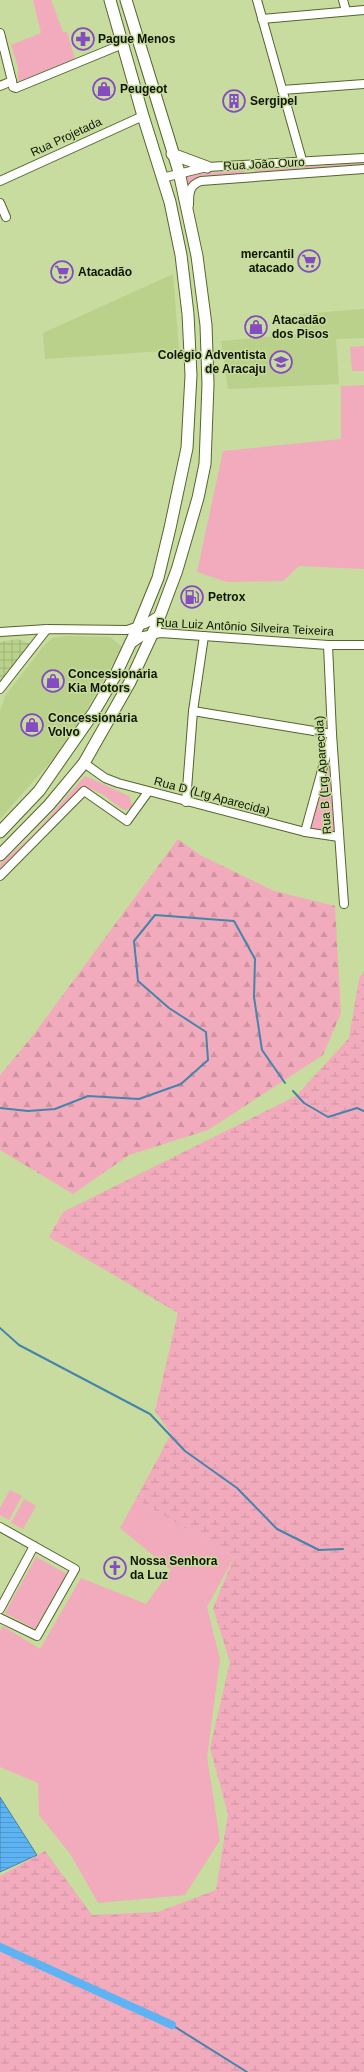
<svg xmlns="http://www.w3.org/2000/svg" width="364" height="2072" font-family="Arial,sans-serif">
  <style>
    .built { fill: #b9d18b }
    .industrial { fill: url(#industrial-grid) }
    .green { fill: #f2abbc }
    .forest { fill: url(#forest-firs) }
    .wetland { fill: url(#wetland-marsh) }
    .water { fill: url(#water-rules); stroke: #4584ab }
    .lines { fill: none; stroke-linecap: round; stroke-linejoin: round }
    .stream { stroke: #4584ab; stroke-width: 2 }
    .canal { stroke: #5db3f4; stroke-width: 8 }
    .minor-casing { stroke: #54662b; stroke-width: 10 }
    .major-casing { stroke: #54662b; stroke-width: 13 }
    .minor { stroke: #fff; stroke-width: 8 }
    .major { stroke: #fff; stroke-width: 11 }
    .labels { text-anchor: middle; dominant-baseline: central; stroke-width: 3; stroke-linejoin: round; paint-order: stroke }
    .poi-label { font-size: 12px; font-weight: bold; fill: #0e1501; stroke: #c7dc9e; text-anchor: start }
    .street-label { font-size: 12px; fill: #0e1501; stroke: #c7dc9e }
  </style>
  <defs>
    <pattern id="industrial-grid" width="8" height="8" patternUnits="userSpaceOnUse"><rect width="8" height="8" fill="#b9d18b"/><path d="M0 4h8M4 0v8" fill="none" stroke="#9eb376"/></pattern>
    <pattern id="forest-firs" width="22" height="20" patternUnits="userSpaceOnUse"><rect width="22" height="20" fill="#f2abbc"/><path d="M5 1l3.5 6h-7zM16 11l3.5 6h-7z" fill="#ce92a0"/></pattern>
    <pattern id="wetland-marsh" width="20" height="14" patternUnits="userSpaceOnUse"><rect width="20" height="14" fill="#f2abbc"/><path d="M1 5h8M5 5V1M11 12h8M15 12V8" fill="none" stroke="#ce92a0"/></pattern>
    <pattern id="water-rules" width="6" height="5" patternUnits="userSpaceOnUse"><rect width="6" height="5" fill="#5db3f4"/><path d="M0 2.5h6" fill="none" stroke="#5099cf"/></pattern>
  </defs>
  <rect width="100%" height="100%" fill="#c7dc9e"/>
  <g class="built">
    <path d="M 173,274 L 179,350 L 45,359 L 43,333 Z"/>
    <path d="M 364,309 L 364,338 L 336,339 L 339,384 L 228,389 L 221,341 L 301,334 L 300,314 Z"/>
    <path d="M 67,636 L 110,637 L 122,647 L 69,741 L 0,819 L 0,711 L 5,696 L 43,647 L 52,638 Z"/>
  </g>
  <path class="industrial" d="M 18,639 L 30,644 L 0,684 L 0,642 Z"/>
  <g class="green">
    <path d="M 33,0 L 51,0 L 63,32 L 67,32 L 75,59 L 18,84 L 18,67 L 11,45 L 41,33 Z"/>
    <path d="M 364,163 L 364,168 L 251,175 L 251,173 L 258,170 Z"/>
    <path d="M 245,170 L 245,176 L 188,187 L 185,175 Z"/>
    <path d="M 364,346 L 364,371 L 352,371 L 350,347 Z"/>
    <path d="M 364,385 L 364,569 L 299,566 L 283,581 L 227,582 L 197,572 L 223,451 L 341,439 L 341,386 Z"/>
    <path d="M 327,760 L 338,833 L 309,830 Z"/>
    <path d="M 85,776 L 129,796 L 133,807 L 125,810 C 110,803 100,786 82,789 L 0,871 L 0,864 L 35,833 Z"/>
    <path d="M 10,1490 L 22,1496 L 9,1520 L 0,1515 L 0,1508 Z"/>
    <path d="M 24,1499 L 36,1506 L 23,1529 L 11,1523 Z"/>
    <path d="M 136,1499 L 234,1557 L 207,1607 L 220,1659 L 207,1757 L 220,1840 L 185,1895 L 98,1903 L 71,1855 L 39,1815 L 38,1783 L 0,1767 L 0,1631 L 3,1626 L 40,1649 L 81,1578 L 146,1604 L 171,1570 L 120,1528 Z"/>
    <path d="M 36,1557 L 67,1574 L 35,1629 L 5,1613 Z"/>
  </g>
  <path class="forest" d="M 178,839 L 200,855 L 274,891 L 335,906 L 341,1013 L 323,1055 L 208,1130 L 129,1155 L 73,1194 L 0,1150 L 0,1075 L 31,1038 Z"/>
  <path class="wetland" d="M 364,971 L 364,2072 L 0,2072 L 0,1876 L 45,1851 L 92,1915 L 158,1912 L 216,1890 L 228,1814 L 210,1748 L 230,1662 L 213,1608 L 234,1557 L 136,1499 L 171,1434 L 155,1411 L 178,1313 L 49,1237 L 63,1212 L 296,1096 L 349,1038 L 359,979 Z"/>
  <path class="water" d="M 0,1797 L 37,1855 L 0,1872 Z"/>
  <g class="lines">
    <g class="stream">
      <path d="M 293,1091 L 304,1103 L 328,1117 L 357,1108 L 364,1111"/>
      <path d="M 0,1108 L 28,1111 L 55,1109 L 88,1096 L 139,1099 L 181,1084 L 208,1060 L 206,1032 L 169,1008 L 138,981 L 134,941 L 155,915 L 234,921 L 255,959 L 254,997 L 262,1050 L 285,1083"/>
      <path d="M 0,1328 L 19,1345 L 150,1414 L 185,1451 L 237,1488 L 277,1529 L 319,1550 L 343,1549"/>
      <path d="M 172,2025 L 247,2072"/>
    </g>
    <path class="canal" d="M 0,1947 L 172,2025"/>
    <g class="minor-casing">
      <g id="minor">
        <path d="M 257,0 L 302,160"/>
        <path d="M 343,0 L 346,11"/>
        <path d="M 262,19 L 364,10"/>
        <path d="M 0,33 L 12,81 L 0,86"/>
        <path d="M 12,81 L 13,87 L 16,88 L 123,44"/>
        <path d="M 282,90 L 364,84"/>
        <path d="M 162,178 L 207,167 L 364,158"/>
        <path d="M 0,181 L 143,116"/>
        <path d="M 0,203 L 6,217"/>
        <path d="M 189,205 C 189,193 189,185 201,181 L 364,169"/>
        <path d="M 0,632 L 47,629 L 127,630 L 145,624 L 161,614"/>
        <path d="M 130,645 L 143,636 L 161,633 L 328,645 L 364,645"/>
        <path d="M 328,645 L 332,734 L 344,904"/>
        <path d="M 0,689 L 47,629"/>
        <path d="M 193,711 L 332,734 L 305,832"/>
        <path d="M 84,763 L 105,778 L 118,783 L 305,832 L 339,837"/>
        <path d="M 186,802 L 193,711 L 204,636"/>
        <path d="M 0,876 L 84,791 L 127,821 L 148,792"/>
        <path d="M 0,1527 L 75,1569 L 37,1636 L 0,1618"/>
        <path d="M 0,1609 L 34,1546"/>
      </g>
    </g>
    <g class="major-casing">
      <g id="major">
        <path d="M 172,154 L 207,167"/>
        <path d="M 0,832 L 39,791 L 94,712 L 115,676 L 138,627 L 158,578 L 170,528 L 187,448 L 191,375 L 188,314 L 181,255 L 170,202 L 143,116 L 110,0"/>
        <path d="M 0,855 L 49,805 L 84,763 L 130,682 L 156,626 L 177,570 L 198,498 L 205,464 L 208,384 L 206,325 L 197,256 L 179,172 L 126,0"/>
      </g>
    </g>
    <use href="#minor" class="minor"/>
    <use href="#major" class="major"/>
  </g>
  <defs>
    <g id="pharmacy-ring" transform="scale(1.15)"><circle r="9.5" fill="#c7dc9e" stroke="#854bc2" stroke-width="1.5"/><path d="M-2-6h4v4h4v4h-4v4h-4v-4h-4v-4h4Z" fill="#854bc2"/></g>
    <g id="shop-ring" transform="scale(1.15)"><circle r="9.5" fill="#c7dc9e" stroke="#854bc2" stroke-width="1.5"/><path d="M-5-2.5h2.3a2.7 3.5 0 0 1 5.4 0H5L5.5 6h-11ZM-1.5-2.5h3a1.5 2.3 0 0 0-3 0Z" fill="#854bc2"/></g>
    <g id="building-ring" transform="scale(1.15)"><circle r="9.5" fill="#c7dc9e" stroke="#854bc2" stroke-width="1.5"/><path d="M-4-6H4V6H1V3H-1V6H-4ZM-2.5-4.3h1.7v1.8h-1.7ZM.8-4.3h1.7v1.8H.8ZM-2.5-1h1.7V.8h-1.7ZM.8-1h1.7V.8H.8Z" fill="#854bc2"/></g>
    <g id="supermarket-ring" transform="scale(1.15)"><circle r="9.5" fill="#c7dc9e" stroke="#854bc2" stroke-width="1.5"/><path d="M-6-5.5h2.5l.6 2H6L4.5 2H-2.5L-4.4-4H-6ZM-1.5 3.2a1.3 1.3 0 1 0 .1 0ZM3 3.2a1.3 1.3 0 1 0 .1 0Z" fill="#854bc2"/></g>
    <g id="school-ring" transform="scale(1.15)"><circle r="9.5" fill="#c7dc9e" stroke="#854bc2" stroke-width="1.5"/><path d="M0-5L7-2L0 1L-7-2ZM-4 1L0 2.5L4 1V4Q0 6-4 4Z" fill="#854bc2"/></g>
    <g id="fuel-ring" transform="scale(1.15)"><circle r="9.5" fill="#c7dc9e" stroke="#854bc2" stroke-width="1.5"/><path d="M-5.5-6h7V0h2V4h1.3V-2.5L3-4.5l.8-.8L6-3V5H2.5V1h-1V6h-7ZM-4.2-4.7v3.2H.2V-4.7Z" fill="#854bc2"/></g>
    <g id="church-ring" transform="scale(1.15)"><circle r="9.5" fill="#c7dc9e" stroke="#854bc2" stroke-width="1.5"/><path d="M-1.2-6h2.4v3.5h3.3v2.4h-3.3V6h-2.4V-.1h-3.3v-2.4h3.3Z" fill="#854bc2"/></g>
  </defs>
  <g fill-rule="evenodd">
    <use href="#pharmacy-ring" x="83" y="39"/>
    <use href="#shop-ring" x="104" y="89"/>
    <use href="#building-ring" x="234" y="101"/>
    <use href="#supermarket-ring" x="309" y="261"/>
    <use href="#supermarket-ring" x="62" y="272"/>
    <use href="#shop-ring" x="256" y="327"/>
    <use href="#school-ring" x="281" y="362"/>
    <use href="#fuel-ring" x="192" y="597"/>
    <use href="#shop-ring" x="53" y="681"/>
    <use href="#shop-ring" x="32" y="725"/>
    <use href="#church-ring" x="115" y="1568"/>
  </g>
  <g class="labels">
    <g class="poi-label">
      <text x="98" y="39">Pague Menos</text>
      <text x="120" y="89">Peugeot</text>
      <text x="250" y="101">Sergipel</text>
      <text x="294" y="254" text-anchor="end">mercantil<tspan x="294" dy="14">atacado</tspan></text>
      <text x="78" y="272">Atacadão</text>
      <text x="272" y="320">Atacadão<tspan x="272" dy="14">dos Pisos</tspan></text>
      <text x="266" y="355" text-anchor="end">Colégio Adventista<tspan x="266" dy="14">de Aracaju</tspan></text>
      <text x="208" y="597">Petrox</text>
      <text x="68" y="674">Concessionária<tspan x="68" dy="14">Kia Motors</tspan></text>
      <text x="48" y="718">Concessionária<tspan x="48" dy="14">Volvo</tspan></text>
      <text x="130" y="1561">Nossa Senhora<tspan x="130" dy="14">da Luz</tspan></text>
    </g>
    <g class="street-label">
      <text transform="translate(66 137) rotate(-25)">Rua Projetada</text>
      <text transform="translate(264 164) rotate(-3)">Rua João Ouro</text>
      <text transform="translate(245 627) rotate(3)">Rua Luiz Antônio Silveira Teixeira</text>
      <text transform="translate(323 775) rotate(-94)">Rua B (Lrg Aparecida)</text>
      <text transform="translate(212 796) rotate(15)">Rua D (Lrg Aparecida)</text>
    </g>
  </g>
</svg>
